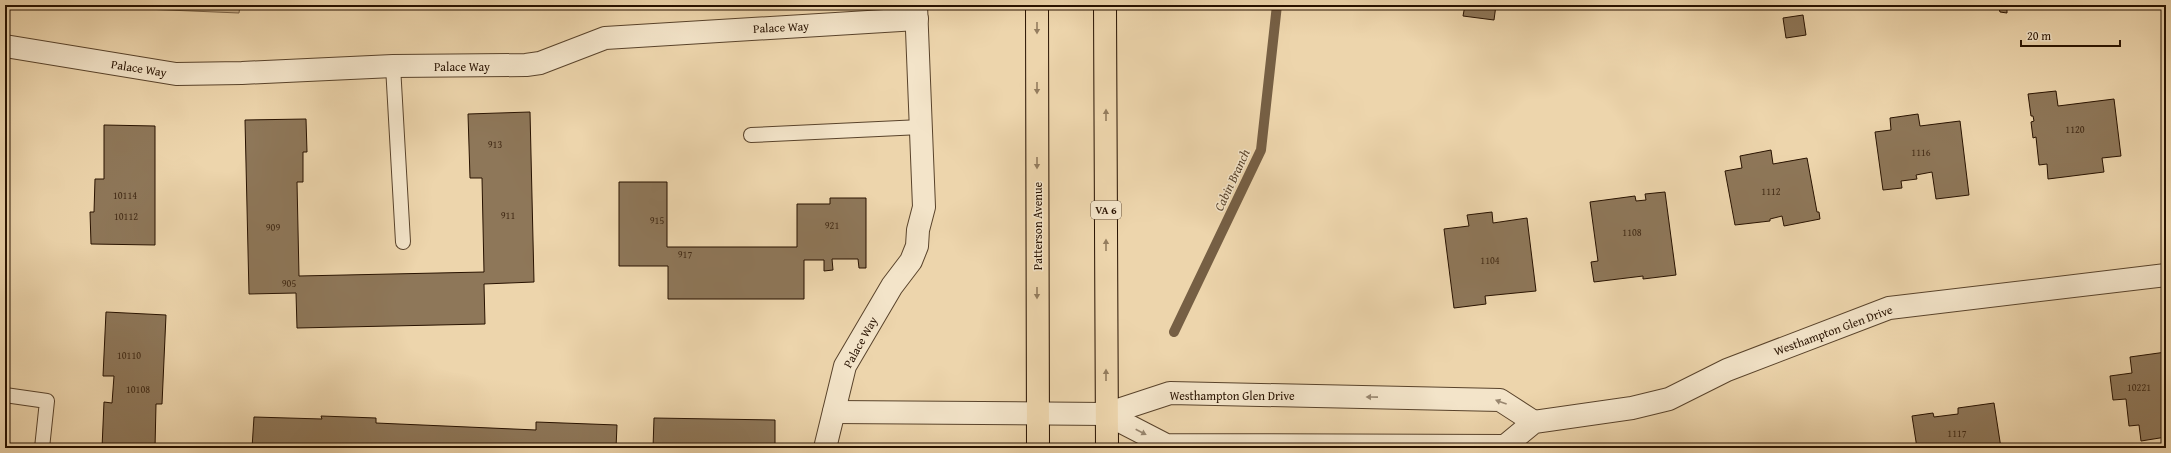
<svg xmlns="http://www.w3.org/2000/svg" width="2171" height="453" font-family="'Gentium Book Plus',serif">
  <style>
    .green { fill: #ccb48f; stroke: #7a6348 }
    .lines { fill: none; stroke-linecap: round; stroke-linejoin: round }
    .stream { stroke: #765f44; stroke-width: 10 }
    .building { fill: #8e7759; stroke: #281200 }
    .service-casing { stroke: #59432b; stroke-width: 16 }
    .minor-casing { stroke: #59432b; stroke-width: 24 }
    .primary-casing { stroke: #281200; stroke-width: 24 }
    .service { stroke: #f3e4c9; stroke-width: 14 }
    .minor { stroke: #f3e4c9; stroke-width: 22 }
    .primary { stroke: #edd5ac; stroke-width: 22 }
    .oneway { fill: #947d5f }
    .oneway2 { fill: #98866f }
    .labels { text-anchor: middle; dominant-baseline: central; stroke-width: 3; stroke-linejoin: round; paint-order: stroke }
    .number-label { font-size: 10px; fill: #422b16 }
    .shield { fill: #f3e4c9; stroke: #65513c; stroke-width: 1 }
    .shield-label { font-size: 11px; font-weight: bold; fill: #281200 }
    .street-label { font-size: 12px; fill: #281200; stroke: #f3e4c9 }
    .water-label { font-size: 13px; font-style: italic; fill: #5c462e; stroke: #f3e4c9 }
  </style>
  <rect width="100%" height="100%" fill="#edd5ac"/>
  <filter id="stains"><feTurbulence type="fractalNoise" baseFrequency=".005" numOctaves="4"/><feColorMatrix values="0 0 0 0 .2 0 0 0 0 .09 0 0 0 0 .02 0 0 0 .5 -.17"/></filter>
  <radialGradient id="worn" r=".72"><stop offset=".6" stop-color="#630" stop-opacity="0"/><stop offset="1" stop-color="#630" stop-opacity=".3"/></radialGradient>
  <path class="green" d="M 50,5 L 240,5 L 239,13 Z"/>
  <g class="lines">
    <path class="stream" d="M 1174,332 L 1261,150 L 1277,5"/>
  </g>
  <g class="building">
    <path d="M 272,5 L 307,5 L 307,6 L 272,8 Z"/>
    <path d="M 1465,5 L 1496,5 L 1494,20 L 1463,16 Z"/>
    <path d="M 1998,5 L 2007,5 L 2007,13 L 2000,12 Z"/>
    <path d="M 1803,15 L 1806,35 L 1786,38 L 1783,18 Z"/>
    <path d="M 2056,91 L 2058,106 L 2114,99 L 2121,156 L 2102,158 L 2104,172 L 2048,179 L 2047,164 L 2039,165 L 2036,137 L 2033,138 L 2031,122 L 2034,121 L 2033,116 L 2031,116 L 2028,94 Z"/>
    <path d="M 530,112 L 534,282 L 484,284 L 485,324 L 297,328 L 296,293 L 249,294 L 245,120 L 306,119 L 307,152 L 303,152 L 303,182 L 297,182 L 299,276 L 484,272 L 482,178 L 470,178 L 468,114 Z"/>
    <path d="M 1918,114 L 1920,126 L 1960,121 L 1969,195 L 1936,199 L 1932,172 L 1916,175 L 1917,179 L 1901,181 L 1902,188 L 1883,190 L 1875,132 L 1891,130 L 1890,118 Z"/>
    <path d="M 104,125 L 155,126 L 155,245 L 91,244 L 90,212 L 94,212 L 95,179 L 104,179 Z"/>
    <path d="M 1771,150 L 1773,164 L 1807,158 L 1817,212 L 1819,212 L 1820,219 L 1784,226 L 1782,216 L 1770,219 L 1770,221 L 1735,225 L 1725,171 L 1742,168 L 1740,156 Z"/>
    <path d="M 619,182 L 667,182 L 667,247 L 797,247 L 797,204 L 830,204 L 830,198 L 866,198 L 866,268 L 859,268 L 858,259 L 832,259 L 833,270 L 824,271 L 824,260 L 804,260 L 804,299 L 668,299 L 668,266 L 619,266 Z"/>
    <path d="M 1665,192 L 1676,275 L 1643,279 L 1643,276 L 1594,282 L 1591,262 L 1598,261 L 1590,202 L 1635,196 L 1636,201 L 1646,200 L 1645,194 Z"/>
    <path d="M 1492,212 L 1493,223 L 1527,218 L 1536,291 L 1485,296 L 1486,304 L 1454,308 L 1444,229 L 1469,226 L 1467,215 Z"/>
    <path d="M 106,312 L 166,315 L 162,404 L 156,404 L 155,448 L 102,448 L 104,402 L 112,403 L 114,376 L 103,376 Z"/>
    <path d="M 2166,352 L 2166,437 L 2141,441 L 2139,425 L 2129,426 L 2126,399 L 2113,400 L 2110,376 L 2132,373 L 2130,357 Z"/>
    <path d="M 1994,403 L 2001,448 L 1917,448 L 1912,416 L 1933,413 L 1934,417 L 1958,414 L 1958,408 Z"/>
    <path d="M 321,416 L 376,418 L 376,423 L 536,430 L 536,422 L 617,425 L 616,448 L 252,448 L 254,417 L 322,419 Z"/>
    <path d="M 654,418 L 775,420 L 775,448 L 653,448 Z"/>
  </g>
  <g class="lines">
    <g class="service-casing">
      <g id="service">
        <path d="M 393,66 L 403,242"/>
        <path d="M 751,135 L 921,127"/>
        <path d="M 5,395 L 47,401 L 42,448"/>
      </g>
    </g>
    <g class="minor-casing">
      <g id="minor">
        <path d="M 5,46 L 176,74 L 242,73 L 393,66 L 526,65 L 540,63 L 605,38 L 917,19"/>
        <path d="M 834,412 L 1106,414 L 1170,393 L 1500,400 L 1534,422"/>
        <path d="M 1106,414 L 1166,445 L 1505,446 L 1534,422 L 1632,408 L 1669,399 L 1727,370 L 1889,308 L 2166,275"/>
        <path d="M 825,448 L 845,366 L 892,286 L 911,261 L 917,246 L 918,230 L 924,207 L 916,5"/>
      </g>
    </g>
    <g class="primary-casing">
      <g id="primary">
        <path d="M 1037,5 L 1038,448"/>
        <path d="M 1105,5 L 1107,448"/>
      </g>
    </g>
    <use href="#service" class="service"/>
    <use href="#minor" class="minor"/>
    <use href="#primary" class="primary"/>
  </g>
  <defs><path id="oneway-solid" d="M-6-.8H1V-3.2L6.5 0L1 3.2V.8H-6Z"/></defs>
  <g class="oneway">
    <use href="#oneway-solid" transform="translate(1037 28) rotate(90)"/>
    <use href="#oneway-solid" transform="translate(1037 88) rotate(90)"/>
    <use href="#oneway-solid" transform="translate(1106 115) rotate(-90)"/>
    <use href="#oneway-solid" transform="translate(1037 163) rotate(90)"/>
    <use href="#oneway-solid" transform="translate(1106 245) rotate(-90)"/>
    <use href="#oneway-solid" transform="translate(1037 293) rotate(90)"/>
    <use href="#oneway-solid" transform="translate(1106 375) rotate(-90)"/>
  </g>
  <g class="oneway2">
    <use href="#oneway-solid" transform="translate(1372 397) rotate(-179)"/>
    <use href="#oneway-solid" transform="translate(1501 402) rotate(-160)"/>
    <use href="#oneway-solid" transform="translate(1141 432) rotate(27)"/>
  </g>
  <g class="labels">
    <g class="number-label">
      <text x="2075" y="129">1120</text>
      <text x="495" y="144">913</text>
      <text x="1921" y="152">1116</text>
      <text x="1771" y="191">1112</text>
      <text x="125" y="195">10114</text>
      <text x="508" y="215">911</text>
      <text x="126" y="216">10112</text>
      <text x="657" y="220">915</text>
      <text x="832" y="225">921</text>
      <text x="273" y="227">909</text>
      <text x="1632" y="232">1108</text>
      <text x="685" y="254">917</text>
      <text x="1490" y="260">1104</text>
      <text x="289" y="283">905</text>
      <text x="129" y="355">10110</text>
      <text x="2139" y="387">10221</text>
      <text x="138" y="389">10108</text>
      <text x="1957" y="433">1117</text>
    </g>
    <rect class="shield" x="1091" y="201" width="30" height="18" rx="3"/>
    <g class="shield-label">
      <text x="1106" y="210">VA 6</text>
    </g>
    <g class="street-label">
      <text transform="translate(781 27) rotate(-3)">Palace Way</text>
      <text x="462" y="66">Palace Way</text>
      <text transform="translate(139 68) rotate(9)">Palace Way</text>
      <text transform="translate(1037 226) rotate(-90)">Patterson Avenue</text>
      <text transform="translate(1833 330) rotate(-20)">Westhampton Glen Drive</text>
      <text transform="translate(860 342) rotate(-61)">Palace Way</text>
      <text x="1232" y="395">Westhampton Glen Drive</text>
    </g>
    <g class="water-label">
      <text transform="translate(1232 180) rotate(-65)">Cabin Branch</text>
    </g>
  </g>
  <rect width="2171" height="453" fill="none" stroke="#edd5ac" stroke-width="20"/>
  <rect x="6" y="6" width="2159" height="441" fill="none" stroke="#281200" stroke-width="2"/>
  <rect x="10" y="10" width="2151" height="433" fill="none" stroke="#281200"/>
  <path d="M2021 40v6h99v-6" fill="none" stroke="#281200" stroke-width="2"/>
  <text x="2027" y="40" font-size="12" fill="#281200" stroke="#f3e4c9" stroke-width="3" paint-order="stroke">20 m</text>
  <rect width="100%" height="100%" filter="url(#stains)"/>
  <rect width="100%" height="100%" fill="url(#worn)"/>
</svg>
